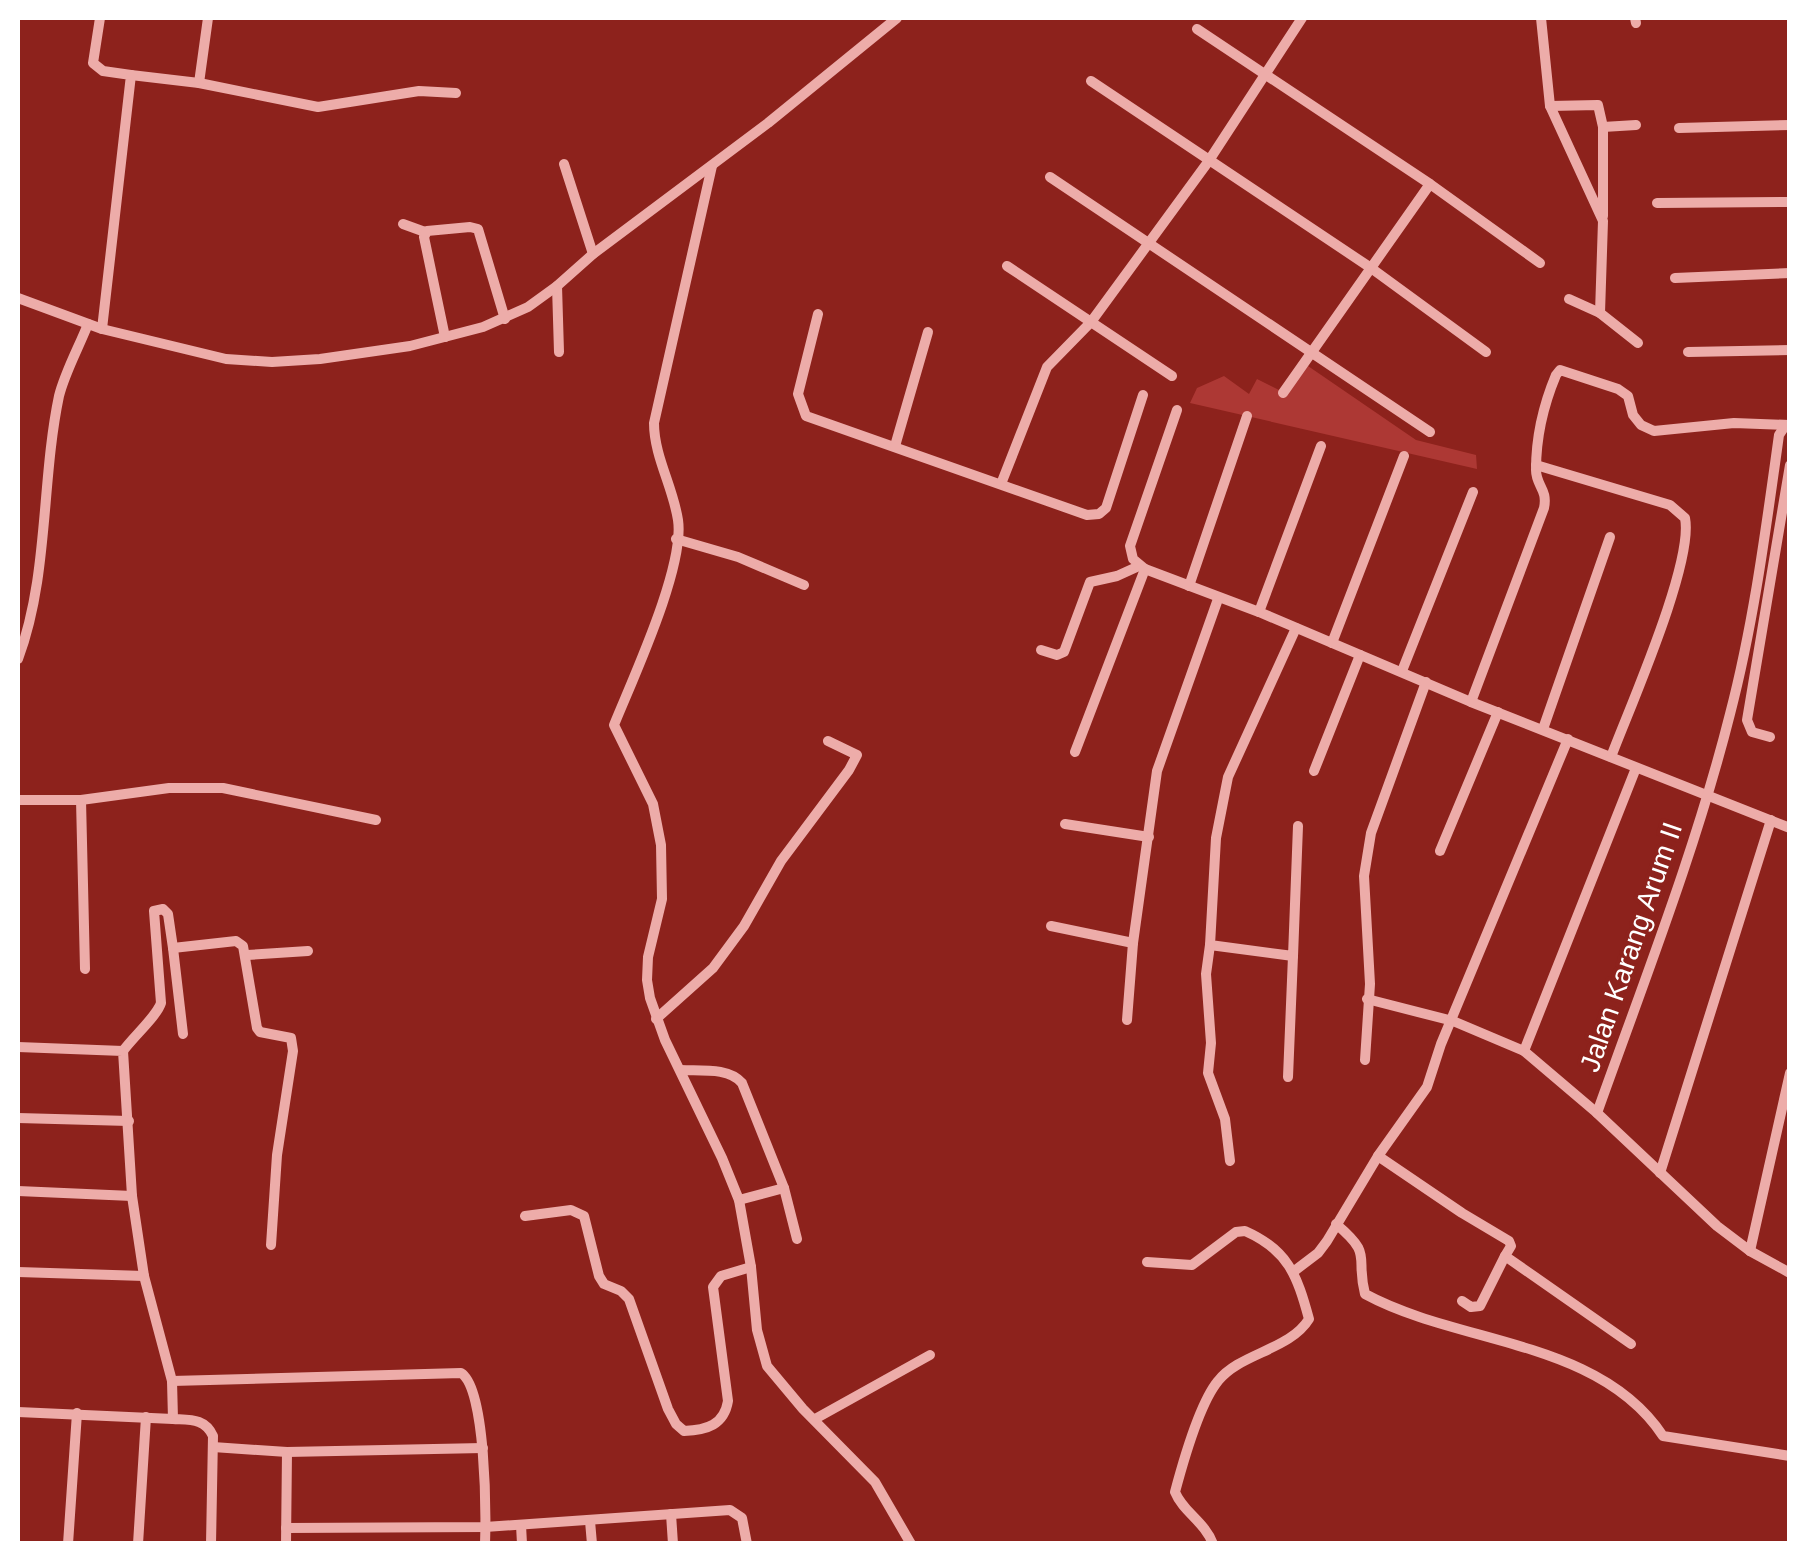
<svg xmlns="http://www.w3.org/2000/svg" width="1807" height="1561" font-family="Helvetica,sans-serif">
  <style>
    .green { fill: #ad3834 }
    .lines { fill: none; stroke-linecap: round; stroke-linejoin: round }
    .minor { stroke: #edaca9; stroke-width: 10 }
    .labels { text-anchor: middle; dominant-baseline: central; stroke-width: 8; stroke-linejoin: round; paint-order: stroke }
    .street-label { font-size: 28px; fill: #fff; stroke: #8d221c }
  </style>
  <rect width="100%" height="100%" fill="#8d221c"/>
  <path class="green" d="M 1308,366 L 1416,440 L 1476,455 L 1477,469 L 1190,403 L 1197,388 L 1224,376 L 1249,394 L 1257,379 L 1287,394 Z"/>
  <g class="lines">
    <g class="minor">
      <path d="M 100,18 L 93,63 L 103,71 L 131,75 L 102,329"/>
      <path d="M 1541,18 L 1550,106 L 1603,221 L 1600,313 L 1638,343"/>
      <path d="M 1635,18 L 1636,23"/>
      <path d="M 1197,29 L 1430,184 L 1540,263"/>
      <path d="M 131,75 L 199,83 L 318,107 L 419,91 L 456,93"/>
      <path d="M 1091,81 L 1371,268 L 1486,352"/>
      <path d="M 199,83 L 208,18"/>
      <path d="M 1550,106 L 1598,105 L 1603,127 L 1636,125"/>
      <path d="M 1679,128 L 1790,125"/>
      <path d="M 564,164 L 593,254"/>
      <path d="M 712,166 L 654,423 C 654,456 673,487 678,520 C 685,567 633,678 614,725 L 653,804 L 661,845 L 662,899 L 648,957 L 647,980 L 650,998 L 665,1040 L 722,1158 L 739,1200 L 751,1267 L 757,1330 L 767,1366 L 803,1409 L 875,1482 L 911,1544"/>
      <path d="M 1050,177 L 1430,432"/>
      <path d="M 1657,203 L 1790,202"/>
      <path d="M 1603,216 L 1603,127"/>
      <path d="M 403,224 L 425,232"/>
      <path d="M 1007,266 L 1172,376"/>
      <path d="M 1675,278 L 1790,273"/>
      <path d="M 557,286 L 559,352"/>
      <path d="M 18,298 L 102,329 L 226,359 L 272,362 L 320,359 L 410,346 L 483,327 L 528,307 L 557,286 L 593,254 L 768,123 L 897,18"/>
      <path d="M 1569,299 L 1600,313"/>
      <path d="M 818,314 L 798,394 L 806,416 L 1087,515 L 1099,514 L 1106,508 L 1143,395"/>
      <path d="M 445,337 L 424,237 L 427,231 L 470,227 L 478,229 L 505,319"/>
      <path d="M 1688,352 L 1790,350"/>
      <path d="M 1283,393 L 1430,184"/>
      <path d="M 895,446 L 928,332"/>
      <path d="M 1536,465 L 1670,505 L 1685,518 C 1694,563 1629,709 1611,757"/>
      <path d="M 1001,484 L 1047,367 L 1091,322 L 1208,162 L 1302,18"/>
      <path d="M 676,539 L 738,557 L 804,585"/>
      <path d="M 1145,569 L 1133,559 L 1130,546 L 1177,410"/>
      <path d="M 1189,586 L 1247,416"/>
      <path d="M 1259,612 L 1321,446"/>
      <path d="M 1296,628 L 1228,777 L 1216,838 L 1210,945 L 1293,956 L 1298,826"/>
      <path d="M 1332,643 L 1404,456"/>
      <path d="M 1041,650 L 1057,655 L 1064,652 L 1090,582 L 1117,576 L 1139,566"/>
      <path d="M 18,659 C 49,576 41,482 59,396 C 65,372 79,347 88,324"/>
      <path d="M 1402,671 L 1473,492"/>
      <path d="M 1471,702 L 1544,508 C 1548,489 1536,486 1536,470 C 1536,436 1543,406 1556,375 L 1560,370 L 1618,389 L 1628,396 L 1633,415 L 1641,425 L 1654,431 L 1734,423 L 1789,425"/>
      <path d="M 1543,729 L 1610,537"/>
      <path d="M 1770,737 L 1752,732 L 1747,720 L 1790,465"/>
      <path d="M 1075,752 L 1145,569 L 1259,612 L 1471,702 L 1790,828"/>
      <path d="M 1314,771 L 1360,655"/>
      <path d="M 18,800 L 81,800 L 169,788 L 223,788 L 376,820"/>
      <path d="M 81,800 L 85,969"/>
      <path d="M 1065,824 L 1149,837"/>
      <path d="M 1440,851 L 1498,712"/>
      <path d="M 1051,926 L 1133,943"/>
      <path d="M 1210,945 L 1206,974 L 1211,1043 L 1208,1073 L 1225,1119 L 1230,1161"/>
      <path d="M 173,948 L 183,1034"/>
      <path d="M 247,955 L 308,951"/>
      <path d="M 1367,999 L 1453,1021 L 1524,1051 L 1597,1113 L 1717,1226 L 1750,1251 L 1790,1273"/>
      <path d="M 656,1019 L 713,968 L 744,926 L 781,861 L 849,770 L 857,755 L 828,741"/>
      <path d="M 1127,1020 L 1133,943 L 1157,771 L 1218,599"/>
      <path d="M 18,1047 L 123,1051 L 132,1196 L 144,1276 L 172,1381 L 173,1419 L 18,1412"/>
      <path d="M 123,1051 C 133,1037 157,1016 161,1003 L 154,911 L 163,909 L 168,914 L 173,948 L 236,941 L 243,946 L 257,1028 L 260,1032 L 291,1038 L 293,1051 L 277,1155 L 271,1245"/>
      <path d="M 1524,1051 L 1636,768"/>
      <path d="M 1365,1060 L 1370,984 L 1364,876 L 1371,833 L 1426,682"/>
      <path d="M 681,1070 C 700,1071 729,1067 742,1083 L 784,1188 L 797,1239"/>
      <path d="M 1288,1077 L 1293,956"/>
      <path d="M 1597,1113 C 1644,981 1696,849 1730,714 C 1754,622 1766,528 1779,435 L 1785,426"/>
      <path d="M 18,1118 L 129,1121"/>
      <path d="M 1378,1156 L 1462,1213 L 1509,1241 L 1511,1246 L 1505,1256 L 1631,1344"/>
      <path d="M 1660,1173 L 1771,820"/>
      <path d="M 18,1191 L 132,1196"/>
      <path d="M 739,1200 L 784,1188"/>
      <path d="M 525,1216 L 571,1210 L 584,1216 L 599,1276 L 604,1284 L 621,1291 L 629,1299 L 668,1409 L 676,1424 L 684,1431 C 707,1430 724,1425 728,1401 L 713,1287 L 721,1276 L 751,1267"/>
      <path d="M 1336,1224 C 1374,1256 1355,1255 1365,1294 C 1459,1345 1599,1339 1663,1436 L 1790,1456"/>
      <path d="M 1750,1251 L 1790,1073"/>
      <path d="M 1147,1262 L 1192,1265 L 1236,1232 L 1245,1231 C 1288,1250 1297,1275 1309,1319 C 1290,1350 1240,1353 1218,1381 C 1199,1404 1183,1462 1175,1492 C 1183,1512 1205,1522 1213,1544"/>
      <path d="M 18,1272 L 144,1276"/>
      <path d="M 1293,1272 L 1318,1253 L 1327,1241 L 1378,1156 L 1427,1087 L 1441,1044 L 1568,739"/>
      <path d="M 1462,1301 L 1471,1307 L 1480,1306 L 1505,1256"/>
      <path d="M 172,1381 L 461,1373 C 486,1388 486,1513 485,1544"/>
      <path d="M 173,1419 C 190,1420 205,1418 213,1436 L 211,1544"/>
      <path d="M 815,1419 L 930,1355"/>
      <path d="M 213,1447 L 287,1452 L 483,1448"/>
      <path d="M 671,1514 L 673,1544"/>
      <path d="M 590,1521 L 592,1544"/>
      <path d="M 521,1525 L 522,1544"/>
      <path d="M 286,1528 L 485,1527 L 730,1510 L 742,1518 L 747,1544"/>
      <path d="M 68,1544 L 77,1413"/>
      <path d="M 138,1544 L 146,1417"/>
      <path d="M 286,1544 L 287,1452"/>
    </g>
  </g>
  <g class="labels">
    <g class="street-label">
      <text transform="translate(1631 947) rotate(-71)">Jalan Karang Arum II</text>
    </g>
  </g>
  <rect width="1807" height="1561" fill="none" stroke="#ffffff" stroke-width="40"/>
</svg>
